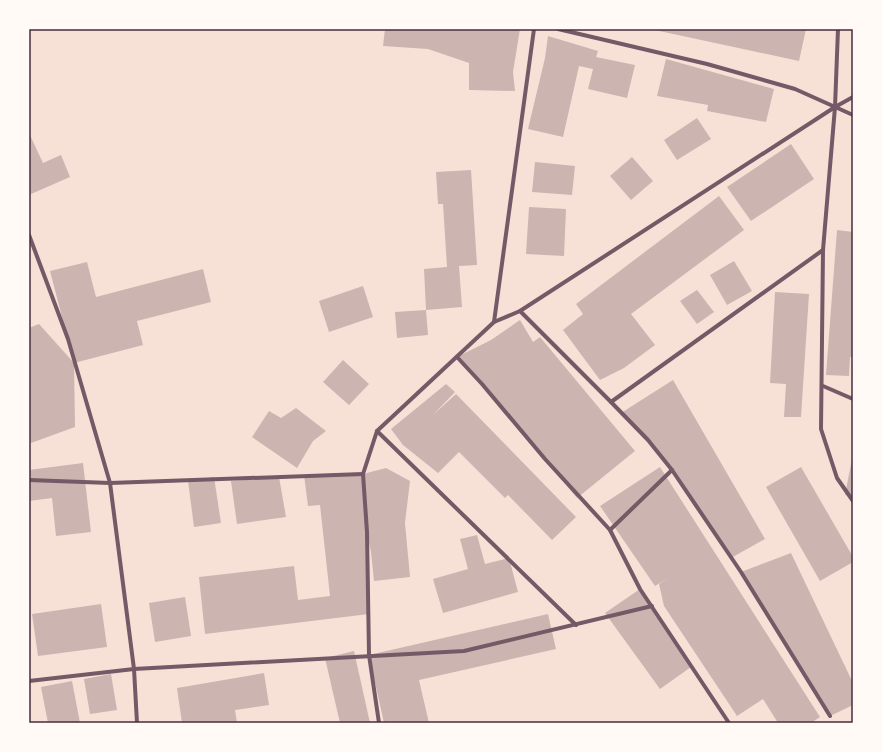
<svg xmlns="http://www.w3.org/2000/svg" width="882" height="752" font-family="'Source Sans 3',sans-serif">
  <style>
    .building { fill: #ccb4b1 }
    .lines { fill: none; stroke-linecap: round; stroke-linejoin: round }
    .minor { stroke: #755966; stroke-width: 4 }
    .neatline { fill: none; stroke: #4a2c40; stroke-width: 1.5 }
  </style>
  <rect width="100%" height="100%" fill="#f7e1d7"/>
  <g class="building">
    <path d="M 385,29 L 520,29 L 513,72 L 515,91 L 469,90 L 469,63 L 428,49 L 383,46 Z"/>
    <path d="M 650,29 L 806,29 L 799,61 Z"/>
    <path d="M 548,36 L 598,51 L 596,57 L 635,65 L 627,98 L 588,89 L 593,69 L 579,66 L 563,137 L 528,129 L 545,58 Z"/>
    <path d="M 666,59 L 774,89 L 766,122 L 707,111 L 708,105 L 657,96 Z"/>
    <path d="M 697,118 L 711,139 L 677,160 L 664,140 Z"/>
    <path d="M 29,133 L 43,163 L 61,155 L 70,177 L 31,194 L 29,188 Z"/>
    <path d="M 791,144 L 814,179 L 751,221 L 727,187 Z"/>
    <path d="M 632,157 L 653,181 L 631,200 L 610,176 Z"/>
    <path d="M 535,162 L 575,166 L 572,195 L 532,192 Z"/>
    <path d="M 471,170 L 477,265 L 459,266 L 462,307 L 426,310 L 424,269 L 447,267 L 443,204 L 438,204 L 436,172 Z"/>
    <path d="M 719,196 L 744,230 L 631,314 L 655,345 L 624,368 L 600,380 L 563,330 L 583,314 L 576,304 Z"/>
    <path d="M 529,207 L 566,209 L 564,256 L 526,254 Z"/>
    <path d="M 837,230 L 853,232 L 853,357 L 850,357 L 849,376 L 826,375 Z"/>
    <path d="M 734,261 L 752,291 L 727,305 L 710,275 Z"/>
    <path d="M 87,262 L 96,297 L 203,269 L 211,302 L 137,321 L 143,345 L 74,363 L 50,271 Z"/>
    <path d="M 363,286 L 373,317 L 329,332 L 319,301 Z"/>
    <path d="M 697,290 L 714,312 L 697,324 L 680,301 Z"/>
    <path d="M 775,292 L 809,294 L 801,417 L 784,417 L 786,384 L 770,383 Z"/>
    <path d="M 426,310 L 428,335 L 397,338 L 395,312 Z"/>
    <path d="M 520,320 L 533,342 L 540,337 L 635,451 L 577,498 L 482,384 L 457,357 L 491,340 Z"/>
    <path d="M 39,324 L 74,363 L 75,427 L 31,443 L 29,436 L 29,328 Z"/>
    <path d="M 343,360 L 369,384 L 349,405 L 323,382 Z"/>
    <path d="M 673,380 L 765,539 L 731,558 L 666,462 L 621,413 Z"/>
    <path d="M 446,384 L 455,392 L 433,415 L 456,394 L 576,517 L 552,540 L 508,495 L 505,498 L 459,452 L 438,473 L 403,445 L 391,429 Z"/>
    <path d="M 296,408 L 326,431 L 313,441 L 297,468 L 252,437 L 269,411 L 281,418 Z"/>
    <path d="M 852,459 L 853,459 L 853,496 L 845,495 Z"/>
    <path d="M 83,463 L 91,532 L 56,536 L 52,498 L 29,501 L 29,470 Z"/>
    <path d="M 660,467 L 820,717 L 811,723 L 778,723 L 763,699 L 737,716 L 664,606 L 659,584 L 668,578 L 655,586 L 600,506 Z"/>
    <path d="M 801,467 L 853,557 L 853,562 L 820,581 L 766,487 Z"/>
    <path d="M 386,468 L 410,481 L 405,523 L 410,577 L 374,581 L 371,552 L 367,532 L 369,614 L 205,634 L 199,577 L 294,566 L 298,600 L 330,596 L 320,505 L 308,506 L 304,475 L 363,474 Z"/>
    <path d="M 214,477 L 221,523 L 194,527 L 188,481 Z"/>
    <path d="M 279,477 L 286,517 L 237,524 L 231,481 Z"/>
    <path d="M 477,535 L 485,564 L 509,558 L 518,592 L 443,613 L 433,579 L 468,569 L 460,539 Z"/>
    <path d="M 791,553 L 853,683 L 853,705 L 830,716 L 741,572 Z"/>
    <path d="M 640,589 L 691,667 L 660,689 L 605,613 Z"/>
    <path d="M 185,597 L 191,636 L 155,642 L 149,603 Z"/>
    <path d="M 101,604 L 107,647 L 38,656 L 32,614 Z"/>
    <path d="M 548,614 L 556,649 L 419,680 L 429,723 L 392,723 L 392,721 L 384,723 L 369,655 Z"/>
    <path d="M 354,651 L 370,723 L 340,723 L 325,658 Z"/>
    <path d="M 264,673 L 269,705 L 235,710 L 237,723 L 182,723 L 177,688 Z"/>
    <path d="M 111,674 L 117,710 L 90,714 L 84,679 Z"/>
    <path d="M 72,681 L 80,723 L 48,723 L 41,687 Z"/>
  </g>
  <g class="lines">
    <g class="minor">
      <path d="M 558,29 L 707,64 L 795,89 L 853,115"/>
      <path d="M 838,29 L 835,107 L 823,250 L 821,429 L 837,478 L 853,501"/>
      <path d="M 29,235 L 68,339 L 110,483 L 134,669 L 137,723"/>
      <path d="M 520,311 L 611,402 L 648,440 L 672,470 L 741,572 L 830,716"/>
      <path d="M 494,322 L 534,29"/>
      <path d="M 457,357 L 482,384 L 545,459 L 610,530 L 640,589 L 729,723"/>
      <path d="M 823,386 L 853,399"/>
      <path d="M 611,402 L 823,250"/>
      <path d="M 377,431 L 576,625"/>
      <path d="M 29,480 L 110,483 L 363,474"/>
      <path d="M 610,530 L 672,470"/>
      <path d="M 29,681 L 134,669 L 464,651 L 652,606"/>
      <path d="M 379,723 L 369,655 L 367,532 L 363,474 L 377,431 L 494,322 L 520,311 L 835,107 L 853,97"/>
    </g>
  </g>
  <rect width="882" height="752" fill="none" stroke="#fffaf5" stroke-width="60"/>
  <rect x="30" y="30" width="822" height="692" class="neatline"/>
</svg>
